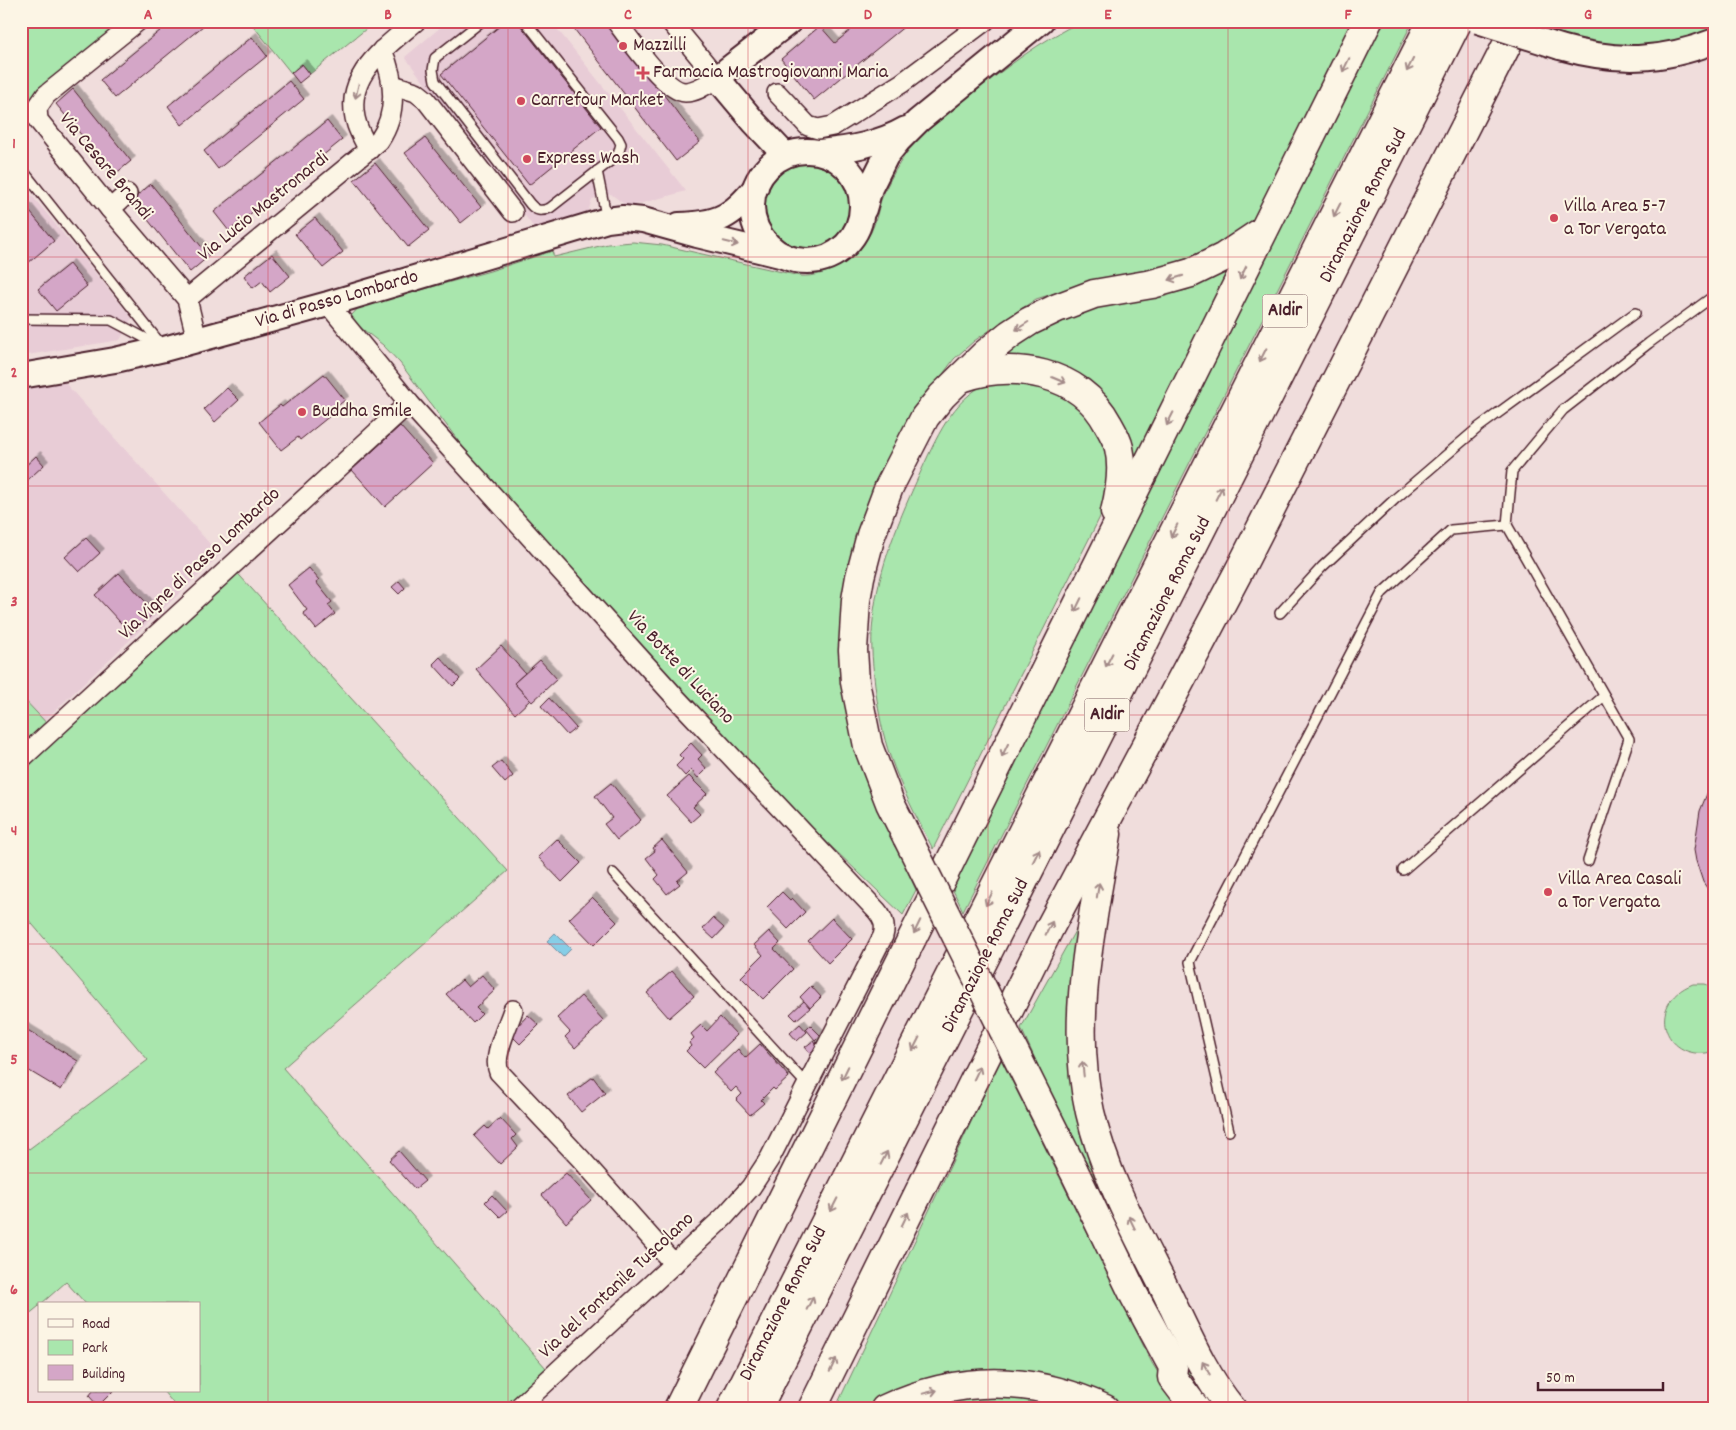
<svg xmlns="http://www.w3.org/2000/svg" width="1736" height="1430" font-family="Dekko,sans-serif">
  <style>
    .built { fill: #e8ccd6 }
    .green { fill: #a9e6ad; stroke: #7a826c }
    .water { fill: #86cee7; stroke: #6e889c }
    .building { fill: #d4a6c7; stroke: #4a1f2b; filter: url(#shadow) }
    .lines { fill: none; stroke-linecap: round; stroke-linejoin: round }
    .service-casing { stroke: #4a1f2b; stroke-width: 12 }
    .minor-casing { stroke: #4a1f2b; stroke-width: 22 }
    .tertiary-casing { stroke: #4a1f2b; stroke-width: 28 }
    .trunk-casing { stroke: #4a1f2b; stroke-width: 31 }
    .motorway-casing { stroke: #4a1f2b; stroke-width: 31 }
    .service { stroke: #fcf5e5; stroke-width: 9 }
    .minor { stroke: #fcf5e5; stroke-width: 19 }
    .tertiary { stroke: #fcf5e5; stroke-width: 24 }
    .trunk { stroke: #fcf5e5; stroke-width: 28 }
    .motorway { stroke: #fcf5e5; stroke-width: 28 }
    .tertiary-bridge-casing { stroke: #4a1f2b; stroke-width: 28; stroke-linecap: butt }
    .trunk-bridge-casing { stroke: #4a1f2b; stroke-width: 31; stroke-linecap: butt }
    .tertiary-bridge { stroke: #fcf5e5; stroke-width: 24 }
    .trunk-bridge { stroke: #fcf5e5; stroke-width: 28 }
    .oneway { stroke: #a38a88 }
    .grid { fill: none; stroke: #d1495b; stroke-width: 1; stroke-opacity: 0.55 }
    .poi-dot { fill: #d1495b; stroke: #fcf5e5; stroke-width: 2 }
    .labels { text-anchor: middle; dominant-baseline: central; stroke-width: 4; stroke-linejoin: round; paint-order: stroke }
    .shield { fill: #fcf5e5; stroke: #7f5f63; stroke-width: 1 }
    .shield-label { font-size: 19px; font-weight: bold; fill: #4a1f2b }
    .poi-label { font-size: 20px; fill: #4a1f2b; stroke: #fcf5e5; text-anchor: start }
    .street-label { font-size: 20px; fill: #4a1f2b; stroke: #fcf5e5 }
    .neatline { fill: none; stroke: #d1495b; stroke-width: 2 }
    .grid-label { font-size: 16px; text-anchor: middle; font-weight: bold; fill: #d1495b }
  </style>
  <defs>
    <filter id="shadow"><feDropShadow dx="4.5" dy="-4.5" stdDeviation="0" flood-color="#0004"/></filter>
  </defs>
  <rect width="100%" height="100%" fill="#f0dddc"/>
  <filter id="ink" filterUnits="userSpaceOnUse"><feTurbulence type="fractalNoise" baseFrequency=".02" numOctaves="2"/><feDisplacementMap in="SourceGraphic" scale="10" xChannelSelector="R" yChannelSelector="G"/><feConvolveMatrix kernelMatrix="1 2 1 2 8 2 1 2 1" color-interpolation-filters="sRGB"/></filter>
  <g filter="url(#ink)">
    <g class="built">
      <path d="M 448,21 L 551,21 L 686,191 L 628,207 L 611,194 L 592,199 L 586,219 L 538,233 L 405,57 Z"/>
      <path d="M 21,182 L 132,318 L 120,340 L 21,356 Z"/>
      <path d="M 65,383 L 220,555 L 44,721 L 21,696 L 21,388 Z"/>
    </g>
    <g class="green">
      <path d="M 21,21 L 132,21 L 23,108 L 21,108 Z"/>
      <path d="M 254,21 L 376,21 L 310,74 L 302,64 L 291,73 L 251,23 Z"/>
      <path d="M 1083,21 L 1352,21 L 1253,221 L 1204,252 L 1168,265 L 1132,275 L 1088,283 L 1036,299 L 974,341 L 954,359 L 932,389 L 864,537 L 866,778 L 916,890 L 903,915 L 792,809 L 654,663 L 468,454 L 400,363 L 383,345 L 351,320 L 351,316 L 359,307 L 490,271 L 552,251 L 554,257 L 608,244 L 633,242 L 662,245 L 800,276 C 828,278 858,257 871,232 C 876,222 878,210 881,200 C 888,182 901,158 914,144 C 929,127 949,113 966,99 C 1003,70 1040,40 1083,21 Z"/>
      <path d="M 1382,21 L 1413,21 L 963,911 L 950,884 Z"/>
      <path d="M 1531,21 L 1715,21 L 1715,31 L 1671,46 L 1611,50 L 1528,26 Z"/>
      <circle cx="807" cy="206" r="42"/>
      <path d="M 1235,267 L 1130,469 L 1114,412 L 999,362 L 1020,341 L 1040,328 L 1092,307 L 1158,296 L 1187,290 Z"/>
      <path d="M 997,379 L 1070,393 L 1112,453 L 1105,505 L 1099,519 L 933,849 C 917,818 901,788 890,756 C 883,736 879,714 876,693 C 873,669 870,644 873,620 C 878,568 900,517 922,469 C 939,432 956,393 997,379 Z"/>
      <path d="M 231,566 L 508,871 L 283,1068 L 553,1376 L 517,1409 L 178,1409 L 163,1391 L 199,1391 L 199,1304 L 86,1304 L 66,1282 L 41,1304 L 39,1304 L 39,1306 L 21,1321 L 21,1141 L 29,1149 L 148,1060 L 21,911 L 21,696 L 53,730 Z"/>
      <path d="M 1081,920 L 1076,1081 L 1193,1374 L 1191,1377 L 1188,1375 C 1127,1262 1074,1145 1021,1028 Z"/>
      <path d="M 1693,984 L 1705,984 L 1715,988 L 1715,1051 C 1666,1066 1642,1004 1693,984 Z"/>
      <path d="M 1001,1059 L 1152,1363 L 1172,1395 L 1183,1409 L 1125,1409 L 1116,1403 L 1061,1381 L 878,1409 L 835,1409 Z"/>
      <path d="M 980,1396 L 1019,1397 L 1081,1409 L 919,1409 Z"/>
    </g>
    <path class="water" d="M 555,933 L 571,949 L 563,957 L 547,941 Z"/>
    <g class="building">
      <path d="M 172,21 L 209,21 L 115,98 L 100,80 Z"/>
      <path d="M 506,21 L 517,21 L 601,127 L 529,185 L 441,74 Z"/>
      <path d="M 568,21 L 607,21 L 700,142 L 676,161 Z"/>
      <path d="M 862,21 L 911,21 L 814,100 L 781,59 L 820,26 L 835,43 Z"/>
      <path d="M 252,37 L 267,56 L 182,125 L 168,106 Z"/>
      <path d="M 302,64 L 310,74 L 299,83 L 291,73 Z"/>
      <path d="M 289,81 L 304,99 L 218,169 L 204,151 Z"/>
      <path d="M 73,89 L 131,161 L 114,175 L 56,104 Z"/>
      <path d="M 327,121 L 342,140 L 229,231 L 214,212 Z"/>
      <path d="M 425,138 L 481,207 L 461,223 L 405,153 Z"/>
      <path d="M 375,163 L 429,230 L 408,247 L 354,180 Z"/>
      <path d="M 151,184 L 209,256 L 190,272 L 132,200 Z"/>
      <path d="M 21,201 L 54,241 L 21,269 Z"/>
      <path d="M 315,218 L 343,252 L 323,268 L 295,234 Z"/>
      <path d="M 272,254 L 290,276 L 270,292 L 262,281 L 253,288 L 244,276 Z"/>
      <path d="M 69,264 L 87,286 L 56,311 L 38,289 Z"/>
      <path d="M 324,374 L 345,400 L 329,413 L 331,415 L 300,440 L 298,437 L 281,450 L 259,422 L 280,405 L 282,407 Z"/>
      <path d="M 227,388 L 239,400 L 215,422 L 204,409 Z"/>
      <path d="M 400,426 L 433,463 L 385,507 L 352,470 Z"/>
      <path d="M 36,456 L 44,465 L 21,486 L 21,470 Z"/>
      <path d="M 86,538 L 100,553 L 79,572 L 65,557 Z"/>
      <path d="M 309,568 L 319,580 L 316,582 L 332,602 L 328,605 L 335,614 L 316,629 L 303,613 L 307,610 L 288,585 Z"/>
      <path d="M 119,573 L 155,612 L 131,634 L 95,595 Z"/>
      <path d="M 399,581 L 405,588 L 399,594 L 392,587 Z"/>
      <path d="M 501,646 L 525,673 L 514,683 L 530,700 L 515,714 L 476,669 Z"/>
      <path d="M 440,657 L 460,679 L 453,686 L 433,664 Z"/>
      <path d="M 540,660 L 557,679 L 532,702 L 514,683 Z"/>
      <path d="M 549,698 L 576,728 L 567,735 L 541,706 Z"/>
      <path d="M 691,743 L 702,755 L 698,759 L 707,769 L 698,778 L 691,770 L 685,776 L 676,766 L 683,759 L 679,755 Z"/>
      <path d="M 501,761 L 513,776 L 505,783 L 492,768 Z"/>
      <path d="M 1715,774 L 1715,900 L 1703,882 L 1696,861 L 1694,850 L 1700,811 Z"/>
      <path d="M 689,776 L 707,794 L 693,807 L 700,814 L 691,822 L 667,796 Z"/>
      <path d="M 611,783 L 641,820 L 617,840 L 604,824 L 612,818 L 595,796 Z"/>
      <path d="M 557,839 L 581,863 L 562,882 L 538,857 Z"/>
      <path d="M 662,840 L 688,872 L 677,881 L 680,884 L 667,894 L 655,879 L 659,875 L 646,858 L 655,851 L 653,848 Z"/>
      <path d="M 782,892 L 790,900 L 792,898 L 805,912 L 788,929 L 767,907 Z"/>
      <path d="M 592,897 L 617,922 L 594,945 L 569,919 Z"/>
      <path d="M 713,918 L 724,928 L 714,939 L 703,929 Z"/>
      <path d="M 832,918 L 852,939 L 828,963 L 808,941 Z"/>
      <path d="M 769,931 L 780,943 L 774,949 L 793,969 L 763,999 L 741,977 L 763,955 L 754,945 Z"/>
      <path d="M 672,971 L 694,996 L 669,1018 L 647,993 Z"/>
      <path d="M 482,975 L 495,990 L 476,1008 L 482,1014 L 473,1023 L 446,994 L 462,980 L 468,987 Z"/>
      <path d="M 811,986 L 821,997 L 810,1008 L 800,997 Z"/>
      <path d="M 581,996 L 604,1021 L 575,1048 L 565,1037 L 570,1032 L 557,1018 Z"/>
      <path d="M 804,1001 L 810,1008 L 796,1020 L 790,1014 Z"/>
      <path d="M 528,1015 L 539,1025 L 520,1044 L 510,1034 Z"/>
      <path d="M 720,1017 L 737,1035 L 703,1068 L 686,1051 L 691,1046 L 689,1043 L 694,1038 L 691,1034 L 701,1025 L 707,1031 Z"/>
      <path d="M 800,1024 L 807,1032 L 797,1041 L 790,1033 Z"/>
      <path d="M 810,1025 L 820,1035 L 815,1040 L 806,1029 Z"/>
      <path d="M 21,1026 L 78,1061 L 61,1090 L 21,1066 Z"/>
      <path d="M 814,1040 L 818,1046 L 810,1053 L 805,1047 Z"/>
      <path d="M 760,1044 L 789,1077 L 775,1090 L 773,1088 L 761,1100 L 764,1103 L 750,1115 L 736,1100 L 742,1094 L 736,1087 L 731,1092 L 713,1073 L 738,1049 L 745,1058 Z"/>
      <path d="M 593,1077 L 605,1093 L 581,1112 L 568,1096 Z"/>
      <path d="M 500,1118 L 516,1135 L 512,1139 L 518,1147 L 500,1164 L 474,1136 L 485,1126 L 488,1129 Z"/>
      <path d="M 399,1151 L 425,1181 L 415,1189 L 389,1160 Z"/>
      <path d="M 566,1173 L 591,1200 L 566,1223 L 542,1195 Z"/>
      <path d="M 492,1195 L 507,1211 L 500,1217 L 485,1202 Z"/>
      <path d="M 93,1391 L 113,1391 L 98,1406 L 89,1396 Z"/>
    </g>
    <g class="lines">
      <g class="service-casing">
        <g id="service">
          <path d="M 482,21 L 435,58 L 433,70 L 435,81 L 530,204 C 536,211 541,212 550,208 L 618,155 L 621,144 L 618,138 L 525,21"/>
          <path d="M 21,168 L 164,348"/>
          <path d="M 597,171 L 607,220"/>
          <path d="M 21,319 L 111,320 L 160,346"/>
          <path d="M 1280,613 L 1322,567 L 1395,499 L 1479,427 L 1635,313"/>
          <path d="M 1588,861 L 1629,739 L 1507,525 L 1512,471 L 1563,410 L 1649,343 L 1715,295"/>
          <path d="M 1403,870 L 1604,696"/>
          <path d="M 613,873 L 807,1085"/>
          <path d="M 1229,1131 L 1190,962 L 1382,593 L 1451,530 L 1507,525"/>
        </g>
      </g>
      <g class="minor-casing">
        <g id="minor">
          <path d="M 138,21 L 46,95 L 37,108 L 38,120 L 110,209 L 187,299 L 197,340"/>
          <path d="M 616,21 C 628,37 666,92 685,92 C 697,92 707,84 717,78 L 670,21"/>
          <path d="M 393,85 L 416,92 L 426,100 L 513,212"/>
          <path d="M 777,93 L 808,126 L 818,129 L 833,126 L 902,83 L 985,21"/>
          <path d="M 369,150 C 365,142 360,134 357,125 C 341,77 385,48 416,21"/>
          <path d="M 110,209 L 127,194"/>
          <path d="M 187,299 L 379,141 C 398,113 395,80 382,50"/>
          <path d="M 328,304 L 409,403 L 676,698 L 877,911 C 884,919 886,926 883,936 L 770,1158 L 751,1187 L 724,1217 L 517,1409"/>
          <path d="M 21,759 L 409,403"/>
          <path d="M 513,1010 C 508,1026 492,1056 499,1072 L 581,1159 L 674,1264"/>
        </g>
      </g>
      <g class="tertiary-casing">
        <g id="tertiary">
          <path d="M 1560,47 C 1616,63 1661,62 1715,41"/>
          <circle cx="807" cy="206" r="55"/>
          <path d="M 820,152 C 850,149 880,144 906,129"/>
          <path d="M 785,155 L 754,122 L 717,78 L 790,21"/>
          <path d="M 864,209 L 870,188 L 886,156 L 899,140 L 918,121 L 1041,21"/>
          <path d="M 679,225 C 718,224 732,217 756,187"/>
          <path d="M 21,376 L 115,360 L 164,349 L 328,304 L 607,220 L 623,218 L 643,220 L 697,235 L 784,256"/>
        </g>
      </g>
      <g class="trunk-casing">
        <g id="trunk">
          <path d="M 961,378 C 1013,360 1080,371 1108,424 C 1112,431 1117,439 1119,448 C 1124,469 1120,492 1115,512"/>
          <path d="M 1107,834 C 1092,925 1069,1020 1090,1112 C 1104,1173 1134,1228 1162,1283 C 1182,1323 1203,1375 1232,1409"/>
          <path d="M 907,837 L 890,803 L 868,746 L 855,682 L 853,650 L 856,600 L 860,577 L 871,535 L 889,487 L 925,417 L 942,396 L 984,355 L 1010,334 L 1030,321 L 1057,308 L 1094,294 L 1152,284 L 1191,273 L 1224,257 L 1263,231"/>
          <path d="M 1073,1169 L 1134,1295 L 1173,1367 L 1172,1377 L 1196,1409"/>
          <path d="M 678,1409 L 1368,21"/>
          <path d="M 812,1409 L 1049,929 L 1241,567 L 1519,21"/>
          <path d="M 885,1409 C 958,1375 1032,1375 1105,1409"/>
        </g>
      </g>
      <g class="motorway-casing">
        <g id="motorway">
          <path d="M 731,1409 L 1432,21"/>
          <path d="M 757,1409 L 1458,21"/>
        </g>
      </g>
      <use href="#service" class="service"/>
      <use href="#minor" class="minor"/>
      <use href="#tertiary" class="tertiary"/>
      <use href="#trunk" class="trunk"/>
      <use href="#motorway" class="motorway"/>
      <g class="tertiary-bridge-casing">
        <path id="tertiary-bridge" d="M 1478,21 L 1560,47"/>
      </g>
      <g class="trunk-bridge-casing">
        <path id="trunk-bridge" d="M 907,837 L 1073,1169"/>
      </g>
      <use href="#tertiary-bridge" class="tertiary-bridge"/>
      <use href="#trunk-bridge" class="trunk-bridge"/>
    </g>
    <defs><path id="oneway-shaft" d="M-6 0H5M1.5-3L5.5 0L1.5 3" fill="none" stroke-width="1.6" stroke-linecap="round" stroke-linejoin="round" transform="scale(1.25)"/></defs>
    <g class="oneway">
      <use href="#oneway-shaft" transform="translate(1346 65) rotate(116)"/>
      <use href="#oneway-shaft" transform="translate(1410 65) rotate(117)"/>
      <use href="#oneway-shaft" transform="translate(357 91) rotate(103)"/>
      <use href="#oneway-shaft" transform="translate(1337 210) rotate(117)"/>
      <use href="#oneway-shaft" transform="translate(731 243) rotate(13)"/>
      <use href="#oneway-shaft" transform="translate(1243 273) rotate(116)"/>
      <use href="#oneway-shaft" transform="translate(1176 278) rotate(163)"/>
      <use href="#oneway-shaft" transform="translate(1022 326) rotate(148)"/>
      <use href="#oneway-shaft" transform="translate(1263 355) rotate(117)"/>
      <use href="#oneway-shaft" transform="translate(1059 380) rotate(22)"/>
      <use href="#oneway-shaft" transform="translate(1170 419) rotate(117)"/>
      <use href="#oneway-shaft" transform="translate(1219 493) rotate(-63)"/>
      <use href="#oneway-shaft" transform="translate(1174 531) rotate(117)"/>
      <use href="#oneway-shaft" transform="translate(1078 605) rotate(116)"/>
      <use href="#oneway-shaft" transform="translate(1109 660) rotate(117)"/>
      <use href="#oneway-shaft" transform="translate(1005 750) rotate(116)"/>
      <use href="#oneway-shaft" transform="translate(1036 856) rotate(-63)"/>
      <use href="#oneway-shaft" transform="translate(1098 890) rotate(-81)"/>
      <use href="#oneway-shaft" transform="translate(989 899) rotate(117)"/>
      <use href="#oneway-shaft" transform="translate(917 927) rotate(116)"/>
      <use href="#oneway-shaft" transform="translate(1049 928) rotate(-63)"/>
      <use href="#oneway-shaft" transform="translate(916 1044) rotate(117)"/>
      <use href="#oneway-shaft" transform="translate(1083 1069) rotate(-96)"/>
      <use href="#oneway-shaft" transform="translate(845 1073) rotate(116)"/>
      <use href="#oneway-shaft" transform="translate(977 1073) rotate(-64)"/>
      <use href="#oneway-shaft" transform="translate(884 1158) rotate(-63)"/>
      <use href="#oneway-shaft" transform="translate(834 1205) rotate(117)"/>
      <use href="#oneway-shaft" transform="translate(905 1219) rotate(-64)"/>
      <use href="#oneway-shaft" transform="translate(1132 1223) rotate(-116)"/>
      <use href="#oneway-shaft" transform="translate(810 1303) rotate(-63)"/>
      <use href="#oneway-shaft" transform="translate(833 1365) rotate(-64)"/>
      <use href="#oneway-shaft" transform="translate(1206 1368) rotate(-120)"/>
      <use href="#oneway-shaft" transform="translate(930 1392) rotate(-14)"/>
    </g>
  </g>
  <path class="grid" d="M 268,21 L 268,1409M 508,21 L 508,1409M 748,21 L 748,1409M 988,21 L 988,1409M 1228,21 L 1228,1409M 1468,21 L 1468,1409M 21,257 L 1715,257M 21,486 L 1715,486M 21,715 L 1715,715M 21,944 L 1715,944M 21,1173 L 1715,1173"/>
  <g class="poi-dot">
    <circle cx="623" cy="46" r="5"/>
    <path d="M640.5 65.5h5v5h5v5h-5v5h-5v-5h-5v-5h5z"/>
    <circle cx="521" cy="101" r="5"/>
    <circle cx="527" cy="159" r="5"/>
    <circle cx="1554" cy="218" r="5"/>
    <circle cx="302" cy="412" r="5"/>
    <circle cx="1548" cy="892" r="5"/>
  </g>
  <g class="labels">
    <g class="shield">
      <rect x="1262.5" y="294.5" width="45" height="33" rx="4"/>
      <rect x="1084.5" y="698.5" width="45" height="33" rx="4"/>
    </g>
    <g class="shield-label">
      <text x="1285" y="311">A1dir</text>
      <text x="1107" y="715">A1dir</text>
    </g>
    <g class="poi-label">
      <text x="633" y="46">Mazzilli</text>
      <text x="653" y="73">Farmacia Mastrogiovanni Maria</text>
      <text x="531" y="101">Carrefour Market</text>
      <text x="537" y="159">Express Wash</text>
      <text x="1564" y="207">Villa Area 5-7<tspan x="1564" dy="23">a Tor Vergata</tspan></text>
      <text x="312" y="412">Buddha Smile</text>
      <text x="1558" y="880">Villa Area Casali<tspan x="1558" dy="23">a Tor Vergata</tspan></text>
    </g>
    <g class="street-label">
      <text transform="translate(105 167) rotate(50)">Via Cesare Brandi</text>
      <text transform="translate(1364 206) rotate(-63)">Diramazione Roma Sud</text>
      <text transform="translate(264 207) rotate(-39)">Via Lucio Mastronardi</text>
      <text transform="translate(337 300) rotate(-16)">Via di Passo Lombardo</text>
      <text transform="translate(200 564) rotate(-43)">Via Vigne di Passo Lombardo</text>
      <text transform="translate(1168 594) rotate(-63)">Diramazione Roma Sud</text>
      <text transform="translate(680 668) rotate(47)">Via Botte di Luciano</text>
      <text transform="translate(986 956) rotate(-63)">Diramazione Roma Sud</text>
      <text transform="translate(617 1286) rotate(-43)">Via del Fontanile Tuscolano</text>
      <text transform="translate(784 1304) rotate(-63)">Diramazione Roma Sud</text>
    </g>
  </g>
  <rect width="1736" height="1430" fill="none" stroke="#fcf5e5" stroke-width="55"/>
  <rect x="38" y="1302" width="162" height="90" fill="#fcf5e5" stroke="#b59f9b"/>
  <rect x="48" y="1319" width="25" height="8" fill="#fcf5e5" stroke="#b59f9b"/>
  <text x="82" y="1328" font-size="15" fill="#4a1f2b">Road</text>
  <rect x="48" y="1340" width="25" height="15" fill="#a9e6ad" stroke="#b59f9b"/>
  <text x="82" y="1352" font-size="15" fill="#4a1f2b">Park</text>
  <rect x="48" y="1365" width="25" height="15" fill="#d4a6c7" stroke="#b59f9b"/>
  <text x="82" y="1378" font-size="15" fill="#4a1f2b">Building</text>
  <path d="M1538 1382v8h125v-8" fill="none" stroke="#4a1f2b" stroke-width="2.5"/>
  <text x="1546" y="1382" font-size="15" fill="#4a1f2b" stroke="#fcf5e5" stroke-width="4" paint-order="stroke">50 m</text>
  <rect x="28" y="28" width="1680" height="1374" class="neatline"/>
  <g class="grid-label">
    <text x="148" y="19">A</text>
    <text x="388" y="19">B</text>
    <text x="628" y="19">C</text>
    <text x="868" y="19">D</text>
    <text x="1108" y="19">E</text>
    <text x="1348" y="19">F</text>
    <text x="1588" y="19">G</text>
    <text x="14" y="148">1</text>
    <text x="14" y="377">2</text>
    <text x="14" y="606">3</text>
    <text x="14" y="835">4</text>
    <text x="14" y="1064">5</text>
    <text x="14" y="1294">6</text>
  </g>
</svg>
